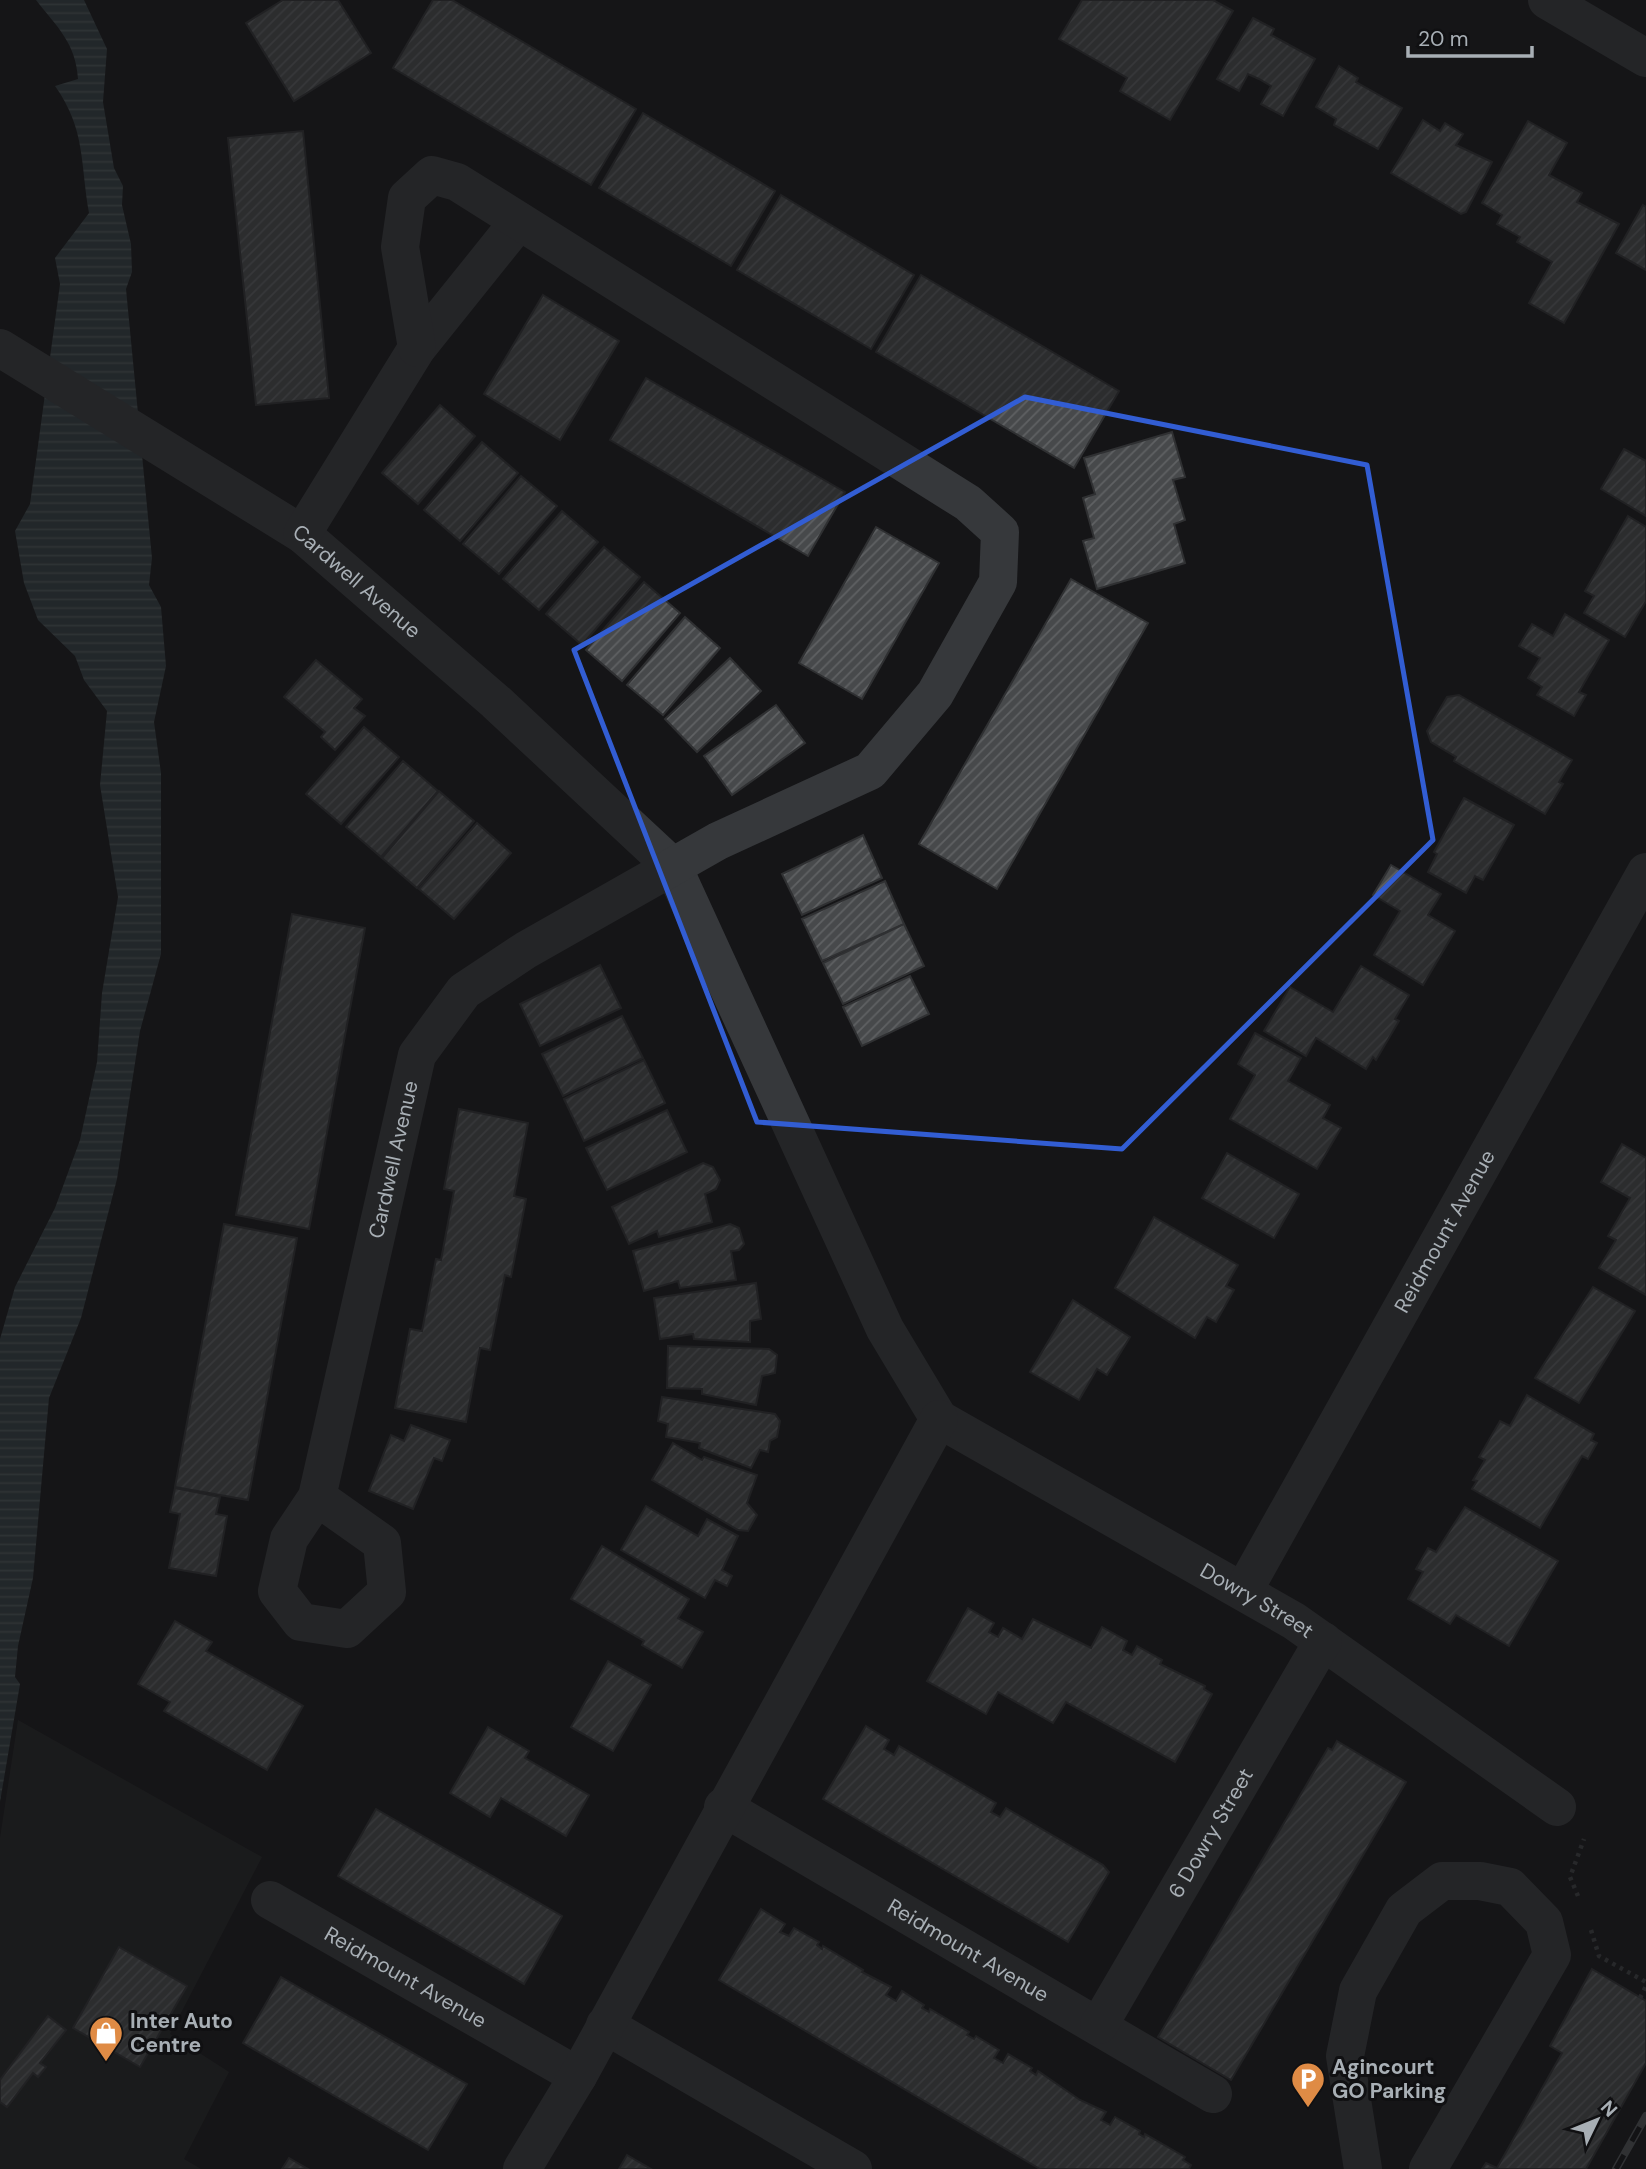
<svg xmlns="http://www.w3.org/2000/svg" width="1646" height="2169" font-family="'DM Sans',sans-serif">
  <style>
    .built { fill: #212223 }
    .water { fill: url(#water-rules) }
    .building { fill: url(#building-hatch); stroke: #2f3032; stroke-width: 2 }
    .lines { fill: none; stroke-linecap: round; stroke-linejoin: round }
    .path { stroke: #3d3f42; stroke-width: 4.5; stroke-dasharray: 3.5 5; stroke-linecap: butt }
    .minor { stroke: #36383b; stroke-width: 38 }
    .rail-casing { stroke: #505356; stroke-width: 8 }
    .rail { stroke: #101012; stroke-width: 5; stroke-dasharray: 16; stroke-linecap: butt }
    .marked { fill: none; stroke: #325dd3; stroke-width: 5; stroke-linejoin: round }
    .labels { text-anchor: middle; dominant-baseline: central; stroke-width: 6; stroke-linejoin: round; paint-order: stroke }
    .street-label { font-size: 21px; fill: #a8afb5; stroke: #101012 }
    .poi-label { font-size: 21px; font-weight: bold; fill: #a8afb5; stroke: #101012; text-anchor: start }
  </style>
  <defs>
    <pattern id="water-rules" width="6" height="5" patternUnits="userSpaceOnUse" patternTransform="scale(1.75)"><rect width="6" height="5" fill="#323c40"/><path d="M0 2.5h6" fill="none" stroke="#4d5659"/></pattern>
    <pattern id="building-hatch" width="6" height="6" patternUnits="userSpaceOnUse" patternTransform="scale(1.75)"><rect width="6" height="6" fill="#47494b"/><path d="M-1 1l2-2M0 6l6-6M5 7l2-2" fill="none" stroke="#5f6163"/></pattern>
  </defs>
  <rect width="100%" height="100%" fill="#151517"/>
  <path class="built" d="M 18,1720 L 262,1857 L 170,2034 L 229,2072 L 184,2159 L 201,2169 L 0,2169 L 0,1838 Z"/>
  <path class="water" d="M 36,0 L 84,0 L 107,49 L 103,102 L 114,168 L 123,186 L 122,205 L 131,244 L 132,272 L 126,289 L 152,558 L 149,585 L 161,607 L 166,666 L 154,722 L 161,773 L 161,954 L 140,1031 L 117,1179 L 81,1318 L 49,1398 L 33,1578 L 18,1646 L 15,1677 L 20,1684 L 0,1802 L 0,1339 L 15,1287 L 55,1208 L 80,1140 L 97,1062 L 102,993 L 118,897 L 100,785 L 107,711 L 84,680 L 75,656 L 38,620 L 24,583 L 15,531 L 30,504 L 60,284 L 55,258 L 89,213 C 80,162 86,130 55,86 L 78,79 C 76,43 57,27 36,0 Z"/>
  <g class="building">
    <path d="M 283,0 L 338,0 L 371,53 L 294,101 L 246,23 Z"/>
    <path d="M 433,0 L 452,0 L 636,109 L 591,185 L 393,68 Z"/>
    <path d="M 1082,0 L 1213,0 L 1233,11 L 1170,120 L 1120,91 L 1127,78 L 1059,39 Z"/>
    <path d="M 1253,18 L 1274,29 L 1271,35 L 1315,59 L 1283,116 L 1261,104 L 1271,86 L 1259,79 L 1248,74 L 1239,91 L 1217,79 Z"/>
    <path d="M 1339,66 L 1358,78 L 1356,82 L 1402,108 L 1378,149 L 1334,125 L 1336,119 L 1316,107 Z"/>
    <path d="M 643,113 L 775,191 L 731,266 L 599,188 Z"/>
    <path d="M 1423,120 L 1440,131 L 1445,123 L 1463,134 L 1456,145 L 1492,162 L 1466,212 L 1461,214 L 1391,173 Z"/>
    <path d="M 1528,121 L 1567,143 L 1549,175 L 1582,193 L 1577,202 L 1619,224 L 1564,323 L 1529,303 L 1552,262 L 1517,242 L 1520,237 L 1497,224 L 1502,215 L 1482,203 Z"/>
    <path d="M 303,131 L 329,398 L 256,405 L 228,138 Z"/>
    <path d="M 781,195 L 914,275 L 871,349 L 737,270 Z"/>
    <path d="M 1643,205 L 1646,207 L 1646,270 L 1616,253 Z"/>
    <path d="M 921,275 L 1119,391 L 1074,468 L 876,352 Z"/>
    <path d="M 543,295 L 619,341 L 560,440 L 484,394 Z"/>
    <path d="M 646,378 L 845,492 L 808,556 L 610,440 Z"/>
    <path d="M 440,405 L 475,436 L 418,504 L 382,473 Z"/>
    <path d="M 1172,432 L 1185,477 L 1173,480 L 1185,520 L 1174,524 L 1185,563 L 1097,589 L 1083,541 L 1094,538 L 1083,498 L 1095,494 L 1084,458 Z"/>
    <path d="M 482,442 L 518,473 L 460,541 L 424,510 Z"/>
    <path d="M 1624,449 L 1646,461 L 1646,516 L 1601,489 Z"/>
    <path d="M 521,476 L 557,506 L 499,574 L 463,544 Z"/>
    <path d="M 562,511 L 598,542 L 539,610 L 503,579 Z"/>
    <path d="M 1628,516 L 1646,527 L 1646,601 L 1625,637 L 1584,613 L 1594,596 L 1585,591 Z"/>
    <path d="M 876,527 L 939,563 L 862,699 L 799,663 Z"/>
    <path d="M 604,547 L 640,577 L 582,645 L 546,614 Z"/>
    <path d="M 1071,579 L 1148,623 L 997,889 L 919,844 Z"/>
    <path d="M 644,582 L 680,613 L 622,681 L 586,650 Z"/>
    <path d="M 1565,614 L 1609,640 L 1579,692 L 1586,695 L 1574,716 L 1537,695 L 1542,687 L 1528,678 L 1540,658 L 1519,646 L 1532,624 L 1553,636 Z"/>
    <path d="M 685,617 L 720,648 L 663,715 L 627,685 Z"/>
    <path d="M 730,658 L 761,691 L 697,752 L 665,719 Z"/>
    <path d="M 316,660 L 362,699 L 354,708 L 365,716 L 335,750 L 321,737 L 325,732 L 284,697 Z"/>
    <path d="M 1459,695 L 1572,760 L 1559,782 L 1563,784 L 1545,814 L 1454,761 L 1456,757 L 1431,742 L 1427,731 L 1447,697 Z"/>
    <path d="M 776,705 L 805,743 L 732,795 L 704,756 Z"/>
    <path d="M 364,727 L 399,757 L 341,824 L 306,794 Z"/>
    <path d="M 403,761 L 438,791 L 381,857 L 346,827 Z"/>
    <path d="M 439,791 L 474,821 L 417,888 L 382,858 Z"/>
    <path d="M 1464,798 L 1514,825 L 1483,880 L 1475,876 L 1466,893 L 1428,872 L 1437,854 L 1434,852 Z"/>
    <path d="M 477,823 L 511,853 L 454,919 L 419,889 Z"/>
    <path d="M 863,835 L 882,878 L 802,915 L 782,874 Z"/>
    <path d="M 1391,865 L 1441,894 L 1428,915 L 1455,931 L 1423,985 L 1374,955 L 1400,911 L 1373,895 Z"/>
    <path d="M 885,881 L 904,924 L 822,961 L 802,919 Z"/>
    <path d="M 292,914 L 365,928 L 309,1229 L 236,1215 Z"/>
    <path d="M 904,924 L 924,966 L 843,1004 L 823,963 Z"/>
    <path d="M 600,965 L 621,1008 L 540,1046 L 520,1004 Z"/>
    <path d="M 1361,966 L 1409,995 L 1395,1019 L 1399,1021 L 1376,1060 L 1373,1057 L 1366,1069 L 1316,1038 L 1306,1056 L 1264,1031 L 1290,987 L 1333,1012 Z"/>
    <path d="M 910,976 L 929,1014 L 862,1046 L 843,1007 Z"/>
    <path d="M 622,1016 L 643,1058 L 563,1096 L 542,1054 Z"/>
    <path d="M 1255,1033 L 1301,1058 L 1288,1081 L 1330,1105 L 1323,1118 L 1341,1128 L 1317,1169 L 1230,1119 L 1255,1075 L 1238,1064 Z"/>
    <path d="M 644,1060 L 665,1103 L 584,1141 L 564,1099 Z"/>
    <path d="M 459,1109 L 528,1123 L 514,1196 L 526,1199 L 511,1277 L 505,1275 L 490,1350 L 480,1348 L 466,1422 L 395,1408 L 410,1329 L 422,1331 L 436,1259 L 441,1260 L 454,1191 L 444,1189 Z"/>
    <path d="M 667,1110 L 687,1152 L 607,1190 L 586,1148 Z"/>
    <path d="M 1622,1144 L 1646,1158 L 1646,1295 L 1599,1268 L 1616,1240 L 1608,1236 L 1630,1198 L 1601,1182 Z"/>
    <path d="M 1227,1153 L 1299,1194 L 1274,1238 L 1202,1198 Z"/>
    <path d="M 703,1163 L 713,1167 L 720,1180 L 716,1189 L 705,1194 L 712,1222 L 659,1237 L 657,1231 L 629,1244 L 612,1207 Z"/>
    <path d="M 1154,1217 L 1238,1265 L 1226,1286 L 1234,1290 L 1216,1322 L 1207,1317 L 1195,1338 L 1115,1288 Z"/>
    <path d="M 224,1224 L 297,1238 L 248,1500 L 175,1487 Z"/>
    <path d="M 730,1224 L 739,1228 L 744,1244 L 739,1250 L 731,1251 L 736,1280 L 680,1288 L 678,1281 L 644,1291 L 633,1251 Z"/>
    <path d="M 756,1283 L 761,1319 L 750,1321 L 750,1342 L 694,1339 L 693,1334 L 660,1339 L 654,1298 Z"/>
    <path d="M 1593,1287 L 1635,1311 L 1579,1403 L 1535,1378 Z"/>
    <path d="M 1073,1300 L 1130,1337 L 1107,1375 L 1097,1369 L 1079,1400 L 1030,1372 Z"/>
    <path d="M 668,1346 L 769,1349 L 777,1355 L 775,1373 L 762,1376 L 756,1405 L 702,1394 L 702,1389 L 667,1388 Z"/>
    <path d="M 1527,1395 L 1594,1434 L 1591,1440 L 1597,1443 L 1588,1459 L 1582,1456 L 1540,1528 L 1472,1489 L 1477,1481 L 1473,1480 L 1485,1460 L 1479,1457 L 1500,1421 L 1510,1426 Z"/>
    <path d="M 662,1397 L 775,1414 L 780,1421 L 777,1437 L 770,1441 L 768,1452 L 760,1450 L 751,1468 L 699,1448 L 700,1443 L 666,1437 L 668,1424 L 658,1421 Z"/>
    <path d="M 411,1425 L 450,1440 L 442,1461 L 434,1458 L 413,1509 L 369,1491 L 391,1435 L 404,1441 Z"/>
    <path d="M 673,1443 L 702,1460 L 704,1457 L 757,1475 L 747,1503 L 757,1515 L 748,1531 L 738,1530 L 652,1480 Z"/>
    <path d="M 175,1488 L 220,1497 L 216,1514 L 227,1516 L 216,1576 L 169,1568 L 180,1514 L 170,1512 Z"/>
    <path d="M 646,1506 L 698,1536 L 707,1519 L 738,1536 L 722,1570 L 732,1576 L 727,1586 L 715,1580 L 705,1598 L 621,1550 Z"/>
    <path d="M 1465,1507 L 1558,1561 L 1509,1646 L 1456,1615 L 1450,1624 L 1408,1599 L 1423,1572 L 1416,1569 L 1428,1548 L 1436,1552 Z"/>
    <path d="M 602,1546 L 689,1599 L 678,1618 L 703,1632 L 682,1668 L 642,1645 L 644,1641 L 571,1599 Z"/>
    <path d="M 968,1608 L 994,1623 L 989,1632 L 998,1637 L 1003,1628 L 1022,1639 L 1033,1619 L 1091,1648 L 1102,1627 L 1127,1641 L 1123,1650 L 1132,1655 L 1137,1646 L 1162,1660 L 1160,1664 L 1205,1686 L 1204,1689 L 1212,1694 L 1175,1762 L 1066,1702 L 1053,1723 L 998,1692 L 986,1714 L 927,1681 Z"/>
    <path d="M 175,1621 L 212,1642 L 206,1651 L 303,1706 L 267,1770 L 164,1711 L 170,1702 L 138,1684 Z"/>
    <path d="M 608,1661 L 651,1685 L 613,1751 L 571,1727 Z"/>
    <path d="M 866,1726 L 889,1740 L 884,1749 L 894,1755 L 899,1746 L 996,1803 L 991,1812 L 1000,1817 L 1006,1808 L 1103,1865 L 1109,1872 L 1068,1942 L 823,1799 Z"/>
    <path d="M 488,1727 L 529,1751 L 525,1758 L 589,1795 L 566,1836 L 501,1798 L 490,1817 L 450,1793 Z"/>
    <path d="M 1337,1741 L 1406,1782 L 1231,2080 L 1158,2037 L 1328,1748 L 1332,1750 Z"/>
    <path d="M 376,1809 L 562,1916 L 524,1984 L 338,1876 Z"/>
    <path d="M 761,1909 L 785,1924 L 780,1932 L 789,1936 L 794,1928 L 819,1942 L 817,1945 L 822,1949 L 823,1946 L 863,1970 L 862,1972 L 891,1987 L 886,1995 L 896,2001 L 902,1991 L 924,2005 L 922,2008 L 929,2012 L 930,2009 L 969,2032 L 967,2035 L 974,2039 L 976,2036 L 999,2050 L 994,2058 L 1003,2063 L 1008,2054 L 1032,2068 L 1030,2071 L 1036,2075 L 1038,2071 L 1080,2100 L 1106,2112 L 1101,2120 L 1110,2125 L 1115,2117 L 1140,2131 L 1139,2134 L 1144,2137 L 1145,2134 L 1185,2157 L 1183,2160 L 1191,2165 L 1189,2169 L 1040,2169 L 719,1980 Z"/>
    <path d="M 119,1947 L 187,1986 L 140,2067 L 73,2028 Z"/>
    <path d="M 1592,1969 L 1646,2001 L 1646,2063 L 1586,2169 L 1482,2169 L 1486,2163 L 1497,2168 L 1562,2053 L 1550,2046 Z"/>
    <path d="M 281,1977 L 467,2084 L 428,2150 L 243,2043 Z"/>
    <path d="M 48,2016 L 66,2030 L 40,2063 L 46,2067 L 38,2077 L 33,2073 L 7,2107 L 0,2102 L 0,2080 Z"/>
    <path d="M 627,2155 L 651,2169 L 619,2169 Z"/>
    <path d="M 289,2158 L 308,2169 L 282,2169 Z"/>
  </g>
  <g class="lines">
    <g class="path">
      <path d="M 1578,1896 L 1570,1877 L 1584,1839"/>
      <path d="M 1591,1930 L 1599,1956 L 1646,1982"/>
      <path d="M 1640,1998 L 1646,1986"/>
    </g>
    <g class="minor">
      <path d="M 1547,0 L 1646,58"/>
      <path id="s1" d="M 0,348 L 302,534 L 496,702 L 673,867 L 885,1329 L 939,1419"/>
      <path d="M 302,534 L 417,348 L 519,221"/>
      <path id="s2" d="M 939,1419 L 1294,1621 L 1557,1807"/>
      <path id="s3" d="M 317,1497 L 382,1543 L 387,1592 L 347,1629 L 301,1622 L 277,1591 L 289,1539 L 317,1497 L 417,1055 L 464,991 L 526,950 L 718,841 L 870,771 L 935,694 L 998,582 L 1000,532 L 968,503 L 457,182 L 432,175 L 407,198 L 400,247 L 417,348"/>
      <path id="s4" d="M 1244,1590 L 1646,872"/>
      <path id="s5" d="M 723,1807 L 1213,2094"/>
      <path id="s6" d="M 270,1900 L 578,2076"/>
      <path d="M 605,2025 L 853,2169"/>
      <path id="s7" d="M 1099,2025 L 1323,1641"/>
      <path d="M 522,2169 L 578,2076 L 939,1419"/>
      <path d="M 1363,2169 L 1345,2056 L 1358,1991 L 1404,1910 L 1442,1881 L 1480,1881 L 1510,1887 L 1544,1922 L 1552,1955 L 1428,2169"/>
    </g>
    <g class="rail-casing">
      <path id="rail" d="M 1616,2169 L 1646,2116"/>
    </g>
    <use href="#rail" class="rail"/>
  </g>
  <path d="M0 0H1646V2169H0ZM 1025,397 L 1367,465 L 1433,840 L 1122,1149 L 757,1122 L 574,650 Z" fill="#151517" fill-opacity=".55" fill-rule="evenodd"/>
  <path class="marked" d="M 1025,397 L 1367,465 L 1433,840 L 1122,1149 L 757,1122 L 574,650 Z"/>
  <defs>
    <g id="shop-pin" transform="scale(1.75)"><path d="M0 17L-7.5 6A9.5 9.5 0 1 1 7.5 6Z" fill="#df8b45" stroke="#101012"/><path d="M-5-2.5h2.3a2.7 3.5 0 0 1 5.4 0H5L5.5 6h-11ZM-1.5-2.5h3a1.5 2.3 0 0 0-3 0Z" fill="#fff"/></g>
    <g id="parking-pin" transform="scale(1.75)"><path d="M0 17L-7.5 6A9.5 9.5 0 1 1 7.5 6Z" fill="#df8b45" stroke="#101012"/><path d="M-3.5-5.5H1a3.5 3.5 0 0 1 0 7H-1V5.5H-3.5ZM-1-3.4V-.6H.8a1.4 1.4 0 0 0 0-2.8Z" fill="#fff"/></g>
  </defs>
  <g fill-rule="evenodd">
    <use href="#shop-pin" x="106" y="2033"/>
    <use href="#parking-pin" x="1308" y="2079"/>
  </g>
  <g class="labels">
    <g class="street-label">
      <text stroke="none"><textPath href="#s1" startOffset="427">Cardwell Avenue</textPath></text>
      <text stroke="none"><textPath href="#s3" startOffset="719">Cardwell Avenue</textPath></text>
      <text stroke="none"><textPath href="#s4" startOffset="411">Reidmount Avenue</textPath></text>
      <text stroke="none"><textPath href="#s2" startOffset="366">Dowry Street</textPath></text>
      <text stroke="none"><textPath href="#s7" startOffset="222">6 Dowry Street</textPath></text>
      <text stroke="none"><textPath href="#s5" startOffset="284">Reidmount Avenue</textPath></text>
      <text stroke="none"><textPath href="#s6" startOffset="156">Reidmount Avenue</textPath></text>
    </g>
    <g class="poi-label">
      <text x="130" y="2021">Inter Auto<tspan x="130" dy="24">Centre</tspan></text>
      <text x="1332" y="2067">Agincourt<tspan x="1332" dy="24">GO Parking</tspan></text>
    </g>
  </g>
  <g transform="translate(1597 2120) rotate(47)" stroke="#101012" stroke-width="5" paint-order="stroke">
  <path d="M0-5L12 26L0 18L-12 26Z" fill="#a8afb5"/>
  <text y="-10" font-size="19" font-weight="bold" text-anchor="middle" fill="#a8afb5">N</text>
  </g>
  <path d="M1408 46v10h124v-10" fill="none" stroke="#a8afb5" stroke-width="3.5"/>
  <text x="1418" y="46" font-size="21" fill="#a8afb5" stroke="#101012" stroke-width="5" paint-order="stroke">20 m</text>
</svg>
